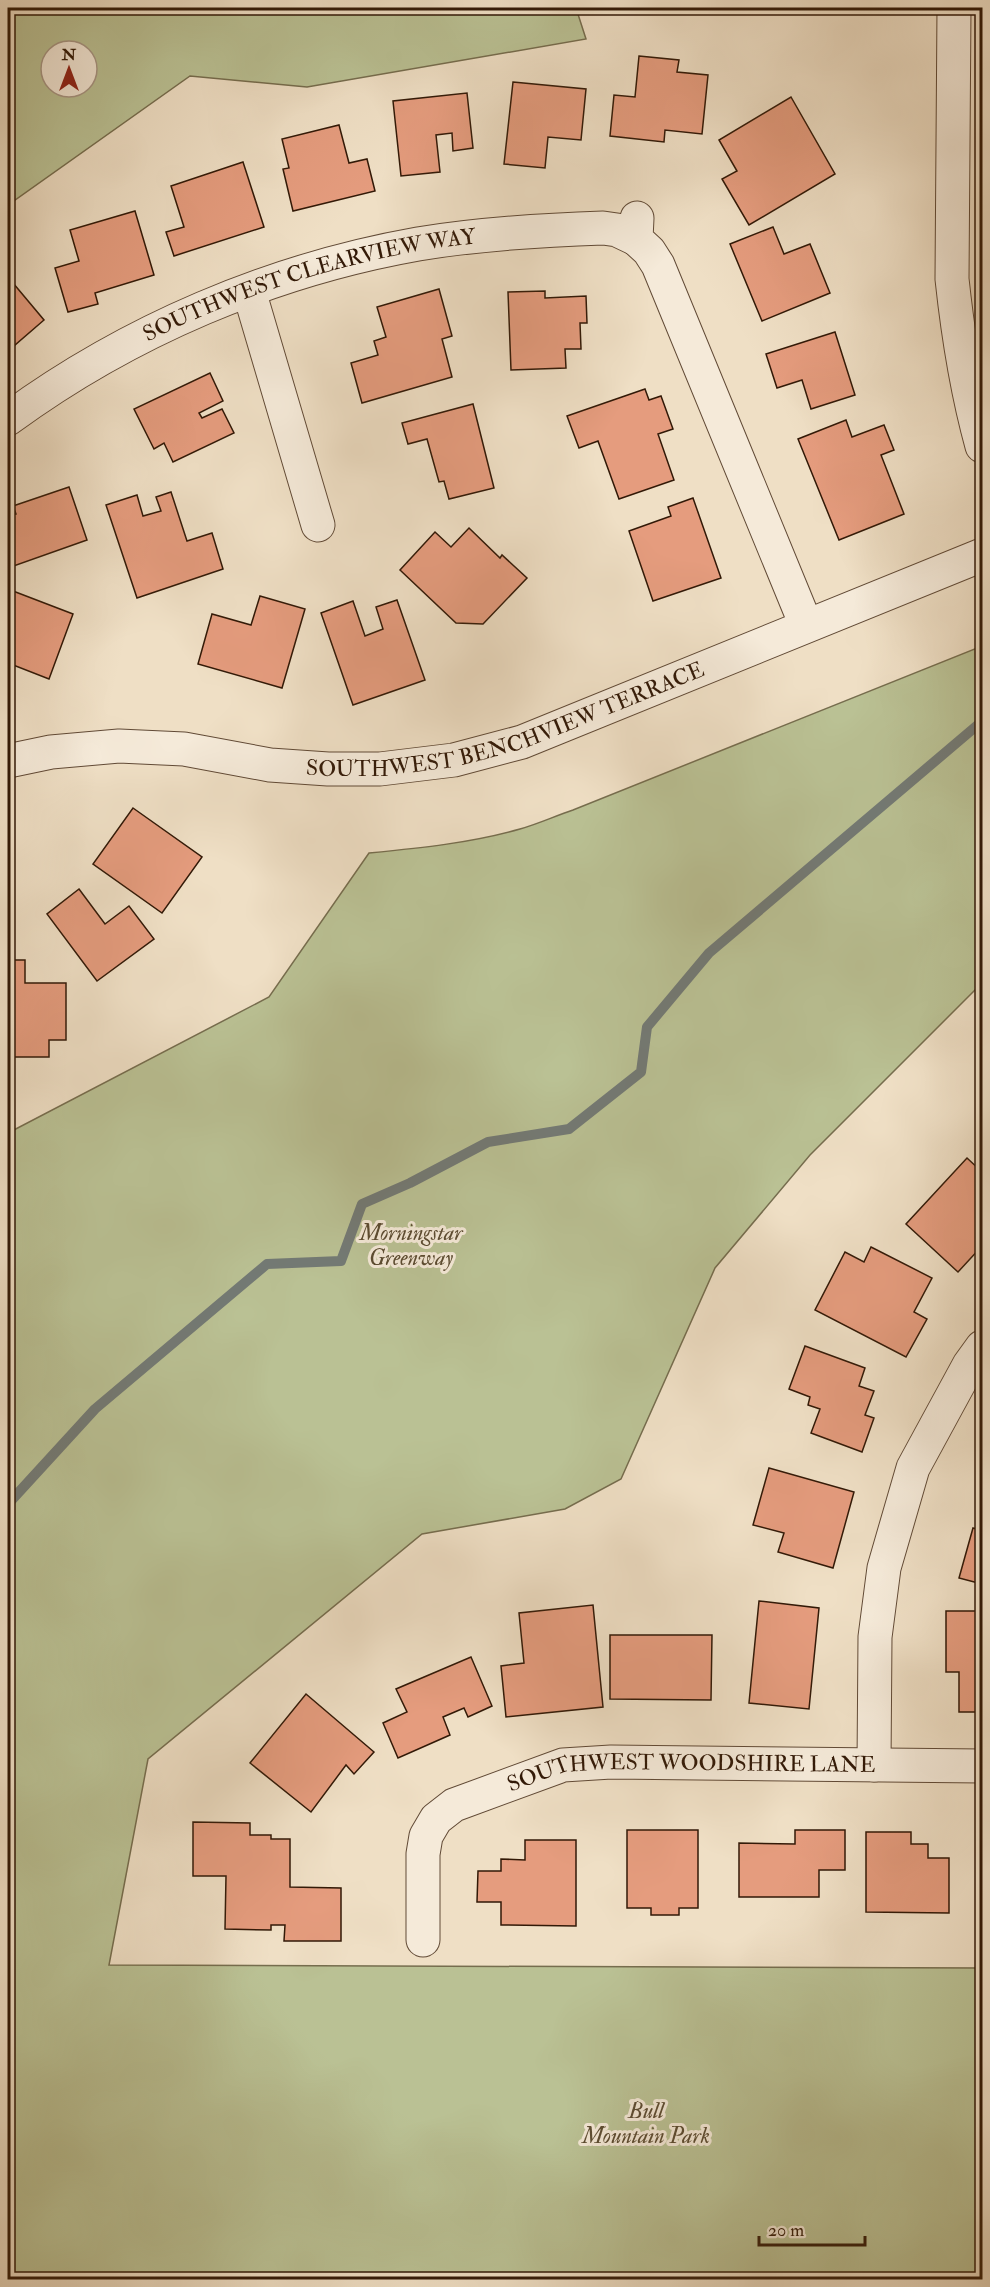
<svg xmlns="http://www.w3.org/2000/svg" width="990" height="2287" font-family="'IM FELL Double Pica',serif">
  <style>
    .green { fill: #bac194; stroke: #766d4e; stroke-width: 1.5; fill-rule: evenodd }
    .lines { fill: none; stroke-linecap: round; stroke-linejoin: round }
    .stream { stroke: #737a75; stroke-width: 10 }
    .building { fill: #e59c7e; stroke: #321907; stroke-width: 1.5 }
    .street-casing { stroke: #614a36; stroke-width: 35 }
    .street { stroke: #f5ead9; stroke-width: 33 }
    .labels { text-anchor: middle; dominant-baseline: central; stroke-width: 6; stroke-linejoin: round; paint-order: stroke }
    .street-label { font-size: 22px; fill: #321907; stroke: #f5ead9 }
    .park-label { font-size: 22px; font-style: italic; fill: #5b4b31; stroke: #f5ead9 }
  </style>
  <rect width="100%" height="100%" fill="#efdfc5"/>
  <filter id="stains"><feTurbulence type="fractalNoise" baseFrequency=".00333" numOctaves="4"/><feColorMatrix values="0 0 0 0 .2 0 0 0 0 .09 0 0 0 0 .02 0 0 0 .5 -.17"/></filter>
  <radialGradient id="worn" r=".72"><stop offset=".6" stop-color="#630" stop-opacity="0"/><stop offset="1" stop-color="#630" stop-opacity=".3"/></radialGradient>
  <g class="green">
    <path d="M 8,8 L 576,8 L 586,39 L 307,87 L 190,76 L 8,205 ZM 51,51 L 87,51 L 87,87 L 51,87 Z"/>
    <path d="M 982,646 L 982,983 L 810,1155 L 715,1268 L 621,1479 L 565,1509 L 422,1534 L 148,1759 L 109,1965 L 982,1968 L 982,2279 L 8,2279 L 8,1133 L 269,997 L 369,853 C 420,848 471,843 520,829 C 538,824 555,816 573,810 Z"/>
  </g>
  <g class="lines">
    <path class="stream" d="M 8,1504 L 95,1409 L 267,1264 L 341,1261 L 362,1204 L 410,1183 L 488,1142 L 569,1129 L 641,1072 L 647,1027 L 709,953 L 980,723"/>
  </g>
  <g class="building">
    <path d="M 639,56 L 679,60 L 677,72 L 708,75 L 702,134 L 665,130 L 664,142 L 610,136 L 614,95 L 635,97 Z"/>
    <path d="M 513,82 L 586,89 L 581,140 L 548,137 L 545,168 L 504,164 Z"/>
    <path d="M 467,93 L 473,148 L 453,151 L 452,133 L 436,135 L 440,172 L 401,176 L 393,101 Z"/>
    <path d="M 791,97 L 835,174 L 749,225 L 722,179 L 737,171 L 719,140 Z"/>
    <path d="M 339,125 L 349,163 L 367,159 L 375,191 L 293,211 L 283,169 L 289,168 L 282,139 Z"/>
    <path d="M 243,162 L 264,227 L 174,256 L 166,232 L 184,227 L 171,186 Z"/>
    <path d="M 135,211 L 154,275 L 95,293 L 98,304 L 68,312 L 55,268 L 79,261 L 70,230 Z"/>
    <path d="M 773,227 L 784,254 L 810,244 L 830,293 L 762,321 L 730,244 Z"/>
    <path d="M 8,277 L 44,320 L 8,351 Z"/>
    <path d="M 439,289 L 452,336 L 442,339 L 452,377 L 362,403 L 351,363 L 378,355 L 374,341 L 386,337 L 377,307 Z"/>
    <path d="M 545,291 L 545,298 L 586,296 L 587,323 L 580,323 L 581,349 L 565,349 L 566,368 L 511,370 L 508,292 Z"/>
    <path d="M 835,332 L 855,395 L 811,409 L 802,380 L 777,388 L 766,354 Z"/>
    <path d="M 210,373 L 223,401 L 199,413 L 202,418 L 222,409 L 234,433 L 173,462 L 164,443 L 154,449 L 134,409 Z"/>
    <path d="M 645,389 L 649,400 L 661,396 L 673,429 L 658,434 L 674,480 L 619,499 L 598,441 L 579,448 L 567,416 Z"/>
    <path d="M 473,404 L 494,488 L 449,499 L 444,481 L 439,482 L 427,439 L 408,444 L 402,423 Z"/>
    <path d="M 846,420 L 852,437 L 884,425 L 894,450 L 881,455 L 904,514 L 839,540 L 798,439 Z"/>
    <path d="M 69,487 L 87,540 L 8,568 L 8,516 L 16,514 L 13,506 Z"/>
    <path d="M 171,492 L 187,541 L 212,533 L 223,569 L 137,598 L 106,505 L 137,495 L 143,516 L 161,511 L 156,497 Z"/>
    <path d="M 693,498 L 721,578 L 653,601 L 629,531 L 671,516 L 668,507 Z"/>
    <path d="M 469,528 L 500,558 L 502,555 L 527,578 L 483,624 L 456,623 L 400,570 L 435,532 L 451,547 Z"/>
    <path d="M 13,591 L 73,614 L 49,679 L 8,663 L 8,606 Z"/>
    <path d="M 260,596 L 305,609 L 282,688 L 198,664 L 212,614 L 251,625 Z"/>
    <path d="M 397,600 L 425,680 L 353,705 L 321,613 L 353,601 L 365,636 L 383,629 L 376,607 Z"/>
    <path d="M 133,808 L 202,857 L 162,913 L 93,864 Z"/>
    <path d="M 79,889 L 105,924 L 129,906 L 154,939 L 97,981 L 47,914 Z"/>
    <path d="M 8,960 L 25,960 L 25,983 L 66,983 L 66,1040 L 49,1040 L 49,1057 L 8,1057 Z"/>
    <path d="M 967,1158 L 982,1172 L 982,1226 L 979,1231 L 982,1234 L 982,1246 L 958,1272 L 906,1224 Z"/>
    <path d="M 871,1247 L 932,1278 L 914,1312 L 927,1319 L 906,1357 L 815,1310 L 845,1252 L 864,1262 Z"/>
    <path d="M 805,1346 L 865,1368 L 859,1386 L 874,1391 L 865,1415 L 874,1418 L 862,1452 L 811,1433 L 820,1409 L 808,1405 L 810,1397 L 789,1389 Z"/>
    <path d="M 769,1468 L 854,1492 L 833,1568 L 778,1552 L 784,1533 L 753,1525 Z"/>
    <path d="M 973,1528 L 982,1530 L 982,1584 L 959,1578 Z"/>
    <path d="M 759,1601 L 819,1608 L 809,1709 L 749,1703 Z"/>
    <path d="M 593,1605 L 603,1707 L 506,1717 L 501,1666 L 524,1663 L 519,1613 Z"/>
    <path d="M 946,1611 L 982,1611 L 982,1712 L 959,1712 L 959,1672 L 946,1672 Z"/>
    <path d="M 610,1635 L 712,1635 L 711,1700 L 610,1699 Z"/>
    <path d="M 471,1657 L 492,1706 L 468,1717 L 464,1708 L 443,1717 L 450,1735 L 398,1758 L 383,1723 L 407,1712 L 396,1689 Z"/>
    <path d="M 306,1694 L 374,1752 L 354,1774 L 346,1765 L 311,1812 L 250,1763 Z"/>
    <path d="M 193,1822 L 250,1823 L 250,1835 L 271,1835 L 271,1839 L 290,1839 L 290,1887 L 341,1888 L 341,1941 L 284,1941 L 285,1925 L 271,1925 L 271,1930 L 225,1929 L 226,1876 L 193,1876 Z"/>
    <path d="M 627,1830 L 698,1830 L 698,1908 L 679,1908 L 679,1915 L 651,1915 L 651,1908 L 627,1908 Z"/>
    <path d="M 795,1830 L 845,1830 L 845,1870 L 819,1870 L 819,1897 L 739,1897 L 739,1843 L 795,1844 Z"/>
    <path d="M 866,1832 L 911,1832 L 911,1844 L 928,1844 L 928,1858 L 949,1858 L 949,1913 L 866,1912 Z"/>
    <path d="M 525,1840 L 576,1840 L 576,1926 L 501,1925 L 501,1902 L 477,1902 L 478,1871 L 501,1871 L 501,1859 L 525,1860 Z"/>
  </g>
  <g class="lines">
    <g class="street-casing">
      <g id="street">
        <path d="M 954,8 L 952,279 C 958,335 967,392 982,446"/>
        <path d="M 637,218 L 636,239 L 649,251 L 658,265 L 806,625"/>
        <path d="M 249,291 L 318,525"/>
        <path id="s1" d="M 8,419 C 128,331 271,270 418,244 C 479,234 542,230 603,228 L 617,230 L 636,239"/>
        <path id="s2" d="M 8,761 L 51,752 L 119,746 L 184,749 L 270,765 L 328,769 L 380,769 L 454,760 L 522,742 L 982,555"/>
        <path d="M 874,1765 L 875,1637 L 884,1568 L 913,1468 L 969,1365 L 982,1347"/>
        <path id="s3" d="M 423,1940 L 423,1854 L 426,1836 L 436,1819 L 454,1805 L 563,1765 L 611,1762 L 982,1766"/>
      </g>
    </g>
    <use href="#street" class="street"/>
  </g>
  <g class="labels">
    <g class="street-label">
      <text stroke="none"><textPath href="#s1" startOffset="334">SOUTHWEST CLEARVIEW WAY</textPath></text>
      <text stroke="none"><textPath href="#s2" startOffset="508">SOUTHWEST BENCHVIEW TERRACE</textPath></text>
      <text stroke="none"><textPath href="#s3" startOffset="390">SOUTHWEST WOODSHIRE LANE</textPath></text>
    </g>
    <g class="park-label">
      <text x="411" y="1233">Morningstar<tspan x="411" dy="25">Greenway</tspan></text>
      <text x="646" y="2111">Bull<tspan x="646" dy="25">Mountain Park</tspan></text>
    </g>
  </g>
  <rect width="990" height="2287" fill="none" stroke="#efdfc5" stroke-width="30"/>
  <rect x="9" y="9" width="972" height="2269" fill="none" stroke="#321907" stroke-width="3"/>
  <rect x="15" y="15" width="960" height="2257" fill="none" stroke="#321907" stroke-width="1.5"/>
  <g transform="translate(69 69)"><circle r="28" fill="#f5ead9" stroke="#a79685" stroke-width="1.5"/>
  <path d="M0-4.5L10 22L0 15L-10 22Z" fill="#8f2418"/>
  <text y="-9" font-size="16" font-weight="bold" text-anchor="middle" fill="#321907">N</text>
  </g>
  <path d="M759 2236v9h106v-9" fill="none" stroke="#321907" stroke-width="3"/>
  <text x="768" y="2236" font-size="18" fill="#321907" stroke="#f5ead9" stroke-width="4.5" paint-order="stroke">20 m</text>
  <rect width="100%" height="100%" filter="url(#stains)"/>
  <rect width="100%" height="100%" fill="url(#worn)"/>
</svg>
